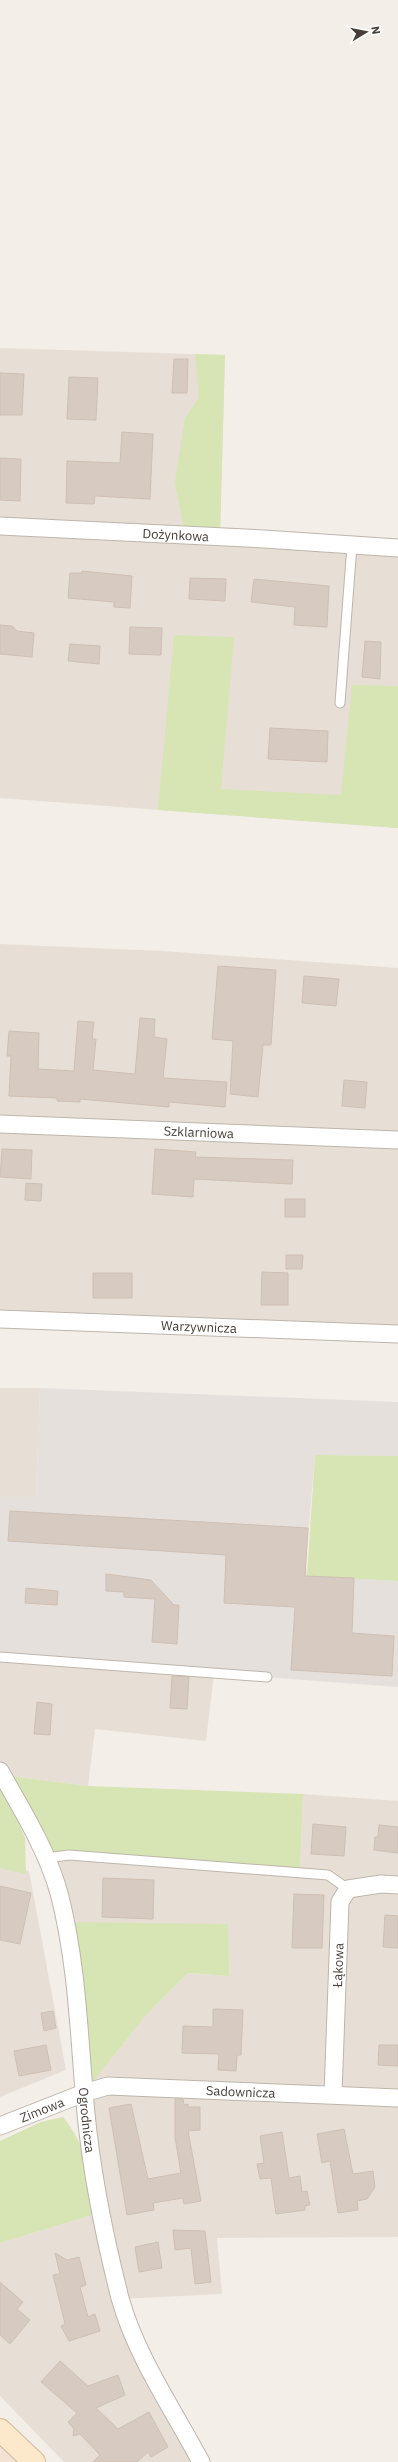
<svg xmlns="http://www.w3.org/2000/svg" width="398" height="2462" font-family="'IBM Plex Sans',sans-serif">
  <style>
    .residential { fill: #e7dfd6 }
    .commercial { fill: #f4e2d4 }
    .industrial { fill: #e6e0dd }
    .green { fill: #d6e5b3 }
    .building { fill: #d7cbc1; stroke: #cfbfb2 }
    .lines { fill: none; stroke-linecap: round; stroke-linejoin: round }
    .lane-casing { stroke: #beb5ab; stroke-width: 11 }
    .street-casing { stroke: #beb5ab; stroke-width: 19 }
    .secondary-casing { stroke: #d1ba9a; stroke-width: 24 }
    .lane { stroke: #fff; stroke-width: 9 }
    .street { stroke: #fff; stroke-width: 17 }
    .secondary { stroke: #fce8ca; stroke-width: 22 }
    .labels { text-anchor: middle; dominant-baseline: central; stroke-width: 3.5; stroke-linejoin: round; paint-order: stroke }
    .street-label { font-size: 13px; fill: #463e37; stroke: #fff }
  </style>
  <rect width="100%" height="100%" fill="#f3eee8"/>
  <g class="residential">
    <path d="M 0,348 L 225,355 L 220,537 L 398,548 L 398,828 L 0,798 Z"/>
    <path d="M 0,944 L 163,951 L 398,968 L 398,1334 L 0,1319 Z"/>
    <path d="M 0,1388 L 40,1388 L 36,1497 L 0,1497 Z"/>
    <path d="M 0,1657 L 214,1673 L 206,1741 L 95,1729 L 88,1786 L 2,1775 L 0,1771 Z"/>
    <path d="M 303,1794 L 398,1801 L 398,2237 L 217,2238 L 222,2294 L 121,2299 L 201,2462 L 64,2462 L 0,2396 L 0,2243 L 102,2212 L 84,2093 L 148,2013 L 188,1973 L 228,1976 L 66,1922 L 46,1858 L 69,1855 L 300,1873 Z"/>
    <path d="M 0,1864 L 29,1871 L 66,2070 L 0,2097 Z"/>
  </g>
  <path class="commercial" d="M 0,2446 L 17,2462 L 0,2462 Z"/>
  <path class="industrial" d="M 40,1388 L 398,1402 L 398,1456 L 315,1455 L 306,1560 L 307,1576 L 398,1581 L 398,1687 L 0,1657 L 0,1497 L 36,1497 Z"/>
  <g class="green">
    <path d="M 195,354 L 225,355 L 220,537 L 185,535 L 175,482 L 185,418 L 199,398 Z"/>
    <path d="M 174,635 L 234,637 L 221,789 L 341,795 L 352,685 L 398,686 L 398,828 L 158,810 Z"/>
    <path d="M 315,1455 L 398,1456 L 398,1581 L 307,1576 Z"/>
    <path d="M 2,1775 L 88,1786 L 303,1794 L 300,1873 L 69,1855 L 46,1858 Z"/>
    <path d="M 0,1779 L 25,1838 L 26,1874 L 0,1868 Z"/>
    <path d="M 66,1922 L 228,1924 L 229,1976 L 188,1973 L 148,2013 L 84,2093 Z"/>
    <path d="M 63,2117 C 84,2143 95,2179 102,2212 L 0,2243 L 0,2141 L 41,2122 Z"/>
  </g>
  <g class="building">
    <path d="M 174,359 L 188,359 L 187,393 L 172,393 Z"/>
    <path d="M 0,373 L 24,374 L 22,415 L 0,415 Z"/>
    <path d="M 69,377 L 98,378 L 96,420 L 67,419 Z"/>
    <path d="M 122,432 L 153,434 L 150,499 L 95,496 L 94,504 L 66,503 L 67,461 L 120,463 Z"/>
    <path d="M 0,458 L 21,459 L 20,501 L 0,500 Z"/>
    <path d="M 82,571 L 132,576 L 130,608 L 114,607 L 114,602 L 68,598 L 70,573 L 82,573 Z"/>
    <path d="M 190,578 L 226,579 L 225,601 L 189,599 Z"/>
    <path d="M 254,579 L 329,586 L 327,627 L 294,625 L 295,607 L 251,602 Z"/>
    <path d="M 0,625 L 12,626 L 17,631 L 34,633 L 32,657 L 0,654 Z"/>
    <path d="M 130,627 L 162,628 L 161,655 L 129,654 Z"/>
    <path d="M 365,641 L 381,642 L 380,679 L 362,677 Z"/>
    <path d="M 70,644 L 100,646 L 99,664 L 68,661 Z"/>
    <path d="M 270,728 L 328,731 L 327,762 L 268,759 Z"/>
    <path d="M 218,966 L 276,970 L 271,1045 L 263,1045 L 258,1097 L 230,1094 L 233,1041 L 212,1039 Z"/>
    <path d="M 304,976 L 339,979 L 336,1006 L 302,1003 Z"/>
    <path d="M 140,1018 L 155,1019 L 154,1037 L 167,1039 L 163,1078 L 227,1082 L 225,1107 L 169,1102 L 169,1107 L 80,1099 L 80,1102 L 57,1101 L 57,1098 L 9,1096 L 11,1056 L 7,1056 L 9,1031 L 39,1033 L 38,1069 L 74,1071 L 78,1021 L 94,1022 L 92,1039 L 96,1039 L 93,1070 L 135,1074 Z"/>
    <path d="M 344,1080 L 367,1082 L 365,1108 L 342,1106 Z"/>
    <path d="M 2,1149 L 32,1150 L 31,1179 L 0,1177 Z"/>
    <path d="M 155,1149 L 196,1152 L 195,1157 L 293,1160 L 292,1184 L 194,1179 L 193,1197 L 152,1194 Z"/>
    <path d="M 26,1183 L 42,1184 L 41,1201 L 25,1200 Z"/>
    <rect x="285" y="1199" width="20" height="18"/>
    <path d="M 286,1255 L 303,1255 L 302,1269 L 286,1269 Z"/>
    <path d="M 262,1272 L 288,1273 L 288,1305 L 261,1305 Z"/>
    <rect x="93" y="1273" width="39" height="25"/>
    <path d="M 10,1511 L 308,1528 L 305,1576 L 354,1578 L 352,1633 L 394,1636 L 392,1676 L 291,1670 L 295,1607 L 224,1603 L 226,1555 L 8,1541 Z"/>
    <path d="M 106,1574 L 151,1580 L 174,1605 L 179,1605 L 177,1644 L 152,1642 L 155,1599 L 124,1597 L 124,1592 L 106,1591 Z"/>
    <path d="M 26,1588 L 58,1591 L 57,1605 L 25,1603 Z"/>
    <path d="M 172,1676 L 189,1677 L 187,1709 L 170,1708 Z"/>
    <path d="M 37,1702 L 52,1704 L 50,1735 L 34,1734 Z"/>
    <path d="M 313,1824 L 346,1827 L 344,1856 L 311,1854 Z"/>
    <path d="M 379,1825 L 398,1827 L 398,1853 L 374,1850 L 375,1837 L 378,1837 Z"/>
    <path d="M 103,1878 L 154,1880 L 153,1919 L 102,1917 Z"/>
    <path d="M 0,1886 L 31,1893 L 20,1944 L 0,1940 Z"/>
    <path d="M 294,1894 L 324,1895 L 322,1948 L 292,1948 Z"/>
    <path d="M 385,1915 L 398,1916 L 398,1948 L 383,1947 Z"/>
    <path d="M 213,2009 L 243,2010 L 241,2055 L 237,2055 L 236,2071 L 218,2070 L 219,2054 L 182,2053 L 183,2026 L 213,2027 Z"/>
    <path d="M 53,2011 L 56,2028 L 44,2031 L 41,2013 Z"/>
    <path d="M 46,2045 L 51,2070 L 19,2076 L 14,2051 Z"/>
    <path d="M 379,2045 L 398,2045 L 398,2066 L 378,2065 Z"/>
    <path d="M 175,2099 L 183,2099 L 184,2105 L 188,2104 L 188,2107 L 200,2107 L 200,2130 L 188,2131 L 201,2201 L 184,2204 L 183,2198 L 153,2203 L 154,2210 L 127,2215 L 109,2108 L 131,2104 L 148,2179 L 181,2173 L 175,2137 Z"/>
    <path d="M 344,2129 L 353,2174 L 373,2171 L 375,2187 L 367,2199 L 357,2201 L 358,2210 L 338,2213 L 330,2161 L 322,2163 L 317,2134 Z"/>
    <path d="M 282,2132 L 289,2178 L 300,2176 L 302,2192 L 307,2191 L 310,2205 L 305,2206 L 305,2210 L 276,2214 L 271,2178 L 260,2179 L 257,2164 L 264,2163 L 260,2136 Z"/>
    <path d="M 173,2230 L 205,2231 L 211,2282 L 195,2284 L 191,2248 L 175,2250 Z"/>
    <path d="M 158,2242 L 162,2268 L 139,2272 L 135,2247 Z"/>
    <path d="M 55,2253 L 67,2260 L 79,2257 L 86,2285 L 80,2287 L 88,2317 L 95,2314 L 100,2331 L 69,2341 L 61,2326 L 65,2324 L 53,2275 L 60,2274 Z"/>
    <path d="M 0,2282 L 23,2302 L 17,2309 L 30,2320 L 10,2344 L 0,2335 Z"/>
    <path d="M 60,2361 L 88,2386 L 118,2375 L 125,2395 L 96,2408 L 118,2429 L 149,2412 L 168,2447 L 151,2457 L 148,2452 L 137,2462 L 93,2462 L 100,2455 L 80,2434 L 73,2436 L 74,2429 L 68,2422 L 77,2413 L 41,2382 Z"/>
  </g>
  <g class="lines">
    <g class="lane-casing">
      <g id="lane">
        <path d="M 340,703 L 352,545"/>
        <path d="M 0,1657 L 267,1677"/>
        <path d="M 46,1858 L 69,1855 L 328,1875 L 348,1889"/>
      </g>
    </g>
    <g class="street-casing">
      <g id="street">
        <path id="s1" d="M 0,526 L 264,539 L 398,548"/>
        <path id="s2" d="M 0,1124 L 398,1140"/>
        <path id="s3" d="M 0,1319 L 398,1334"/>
        <path id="s4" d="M 0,1771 C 22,1810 47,1850 59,1893 C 78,1966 79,2040 86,2114 C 92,2175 105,2239 120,2298 C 136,2356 173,2409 201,2462"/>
        <path id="s5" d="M 333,2094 L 340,1902 L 348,1889 L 381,1884 L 398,1885"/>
        <path id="s6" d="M 0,2126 L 84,2093 L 108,2086 L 398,2098"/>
      </g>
    </g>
    <g class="secondary-casing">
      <path id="secondary" d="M 0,2430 L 34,2462"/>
    </g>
    <use href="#lane" class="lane"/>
    <use href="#street" class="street"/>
    <use href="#secondary" class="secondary"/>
  </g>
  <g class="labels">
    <g class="street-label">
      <text stroke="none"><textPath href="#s1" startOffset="176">Dożynkowa</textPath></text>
      <text stroke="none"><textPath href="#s2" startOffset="199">Szklarniowa</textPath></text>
      <text stroke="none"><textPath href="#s3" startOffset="199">Warzywnicza</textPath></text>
      <text stroke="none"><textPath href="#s5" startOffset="129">Łąkowa</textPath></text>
      <text stroke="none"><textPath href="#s6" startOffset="248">Sadownicza</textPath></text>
      <text stroke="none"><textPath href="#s6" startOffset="45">Zimowa</textPath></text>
      <text stroke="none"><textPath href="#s4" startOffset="365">Ogrodnicza</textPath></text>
    </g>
  </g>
  <g transform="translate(366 32) rotate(80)" stroke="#ffffff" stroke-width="3" paint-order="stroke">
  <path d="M0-3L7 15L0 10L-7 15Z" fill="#463e37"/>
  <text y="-6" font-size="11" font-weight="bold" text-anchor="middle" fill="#463e37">N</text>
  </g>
</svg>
